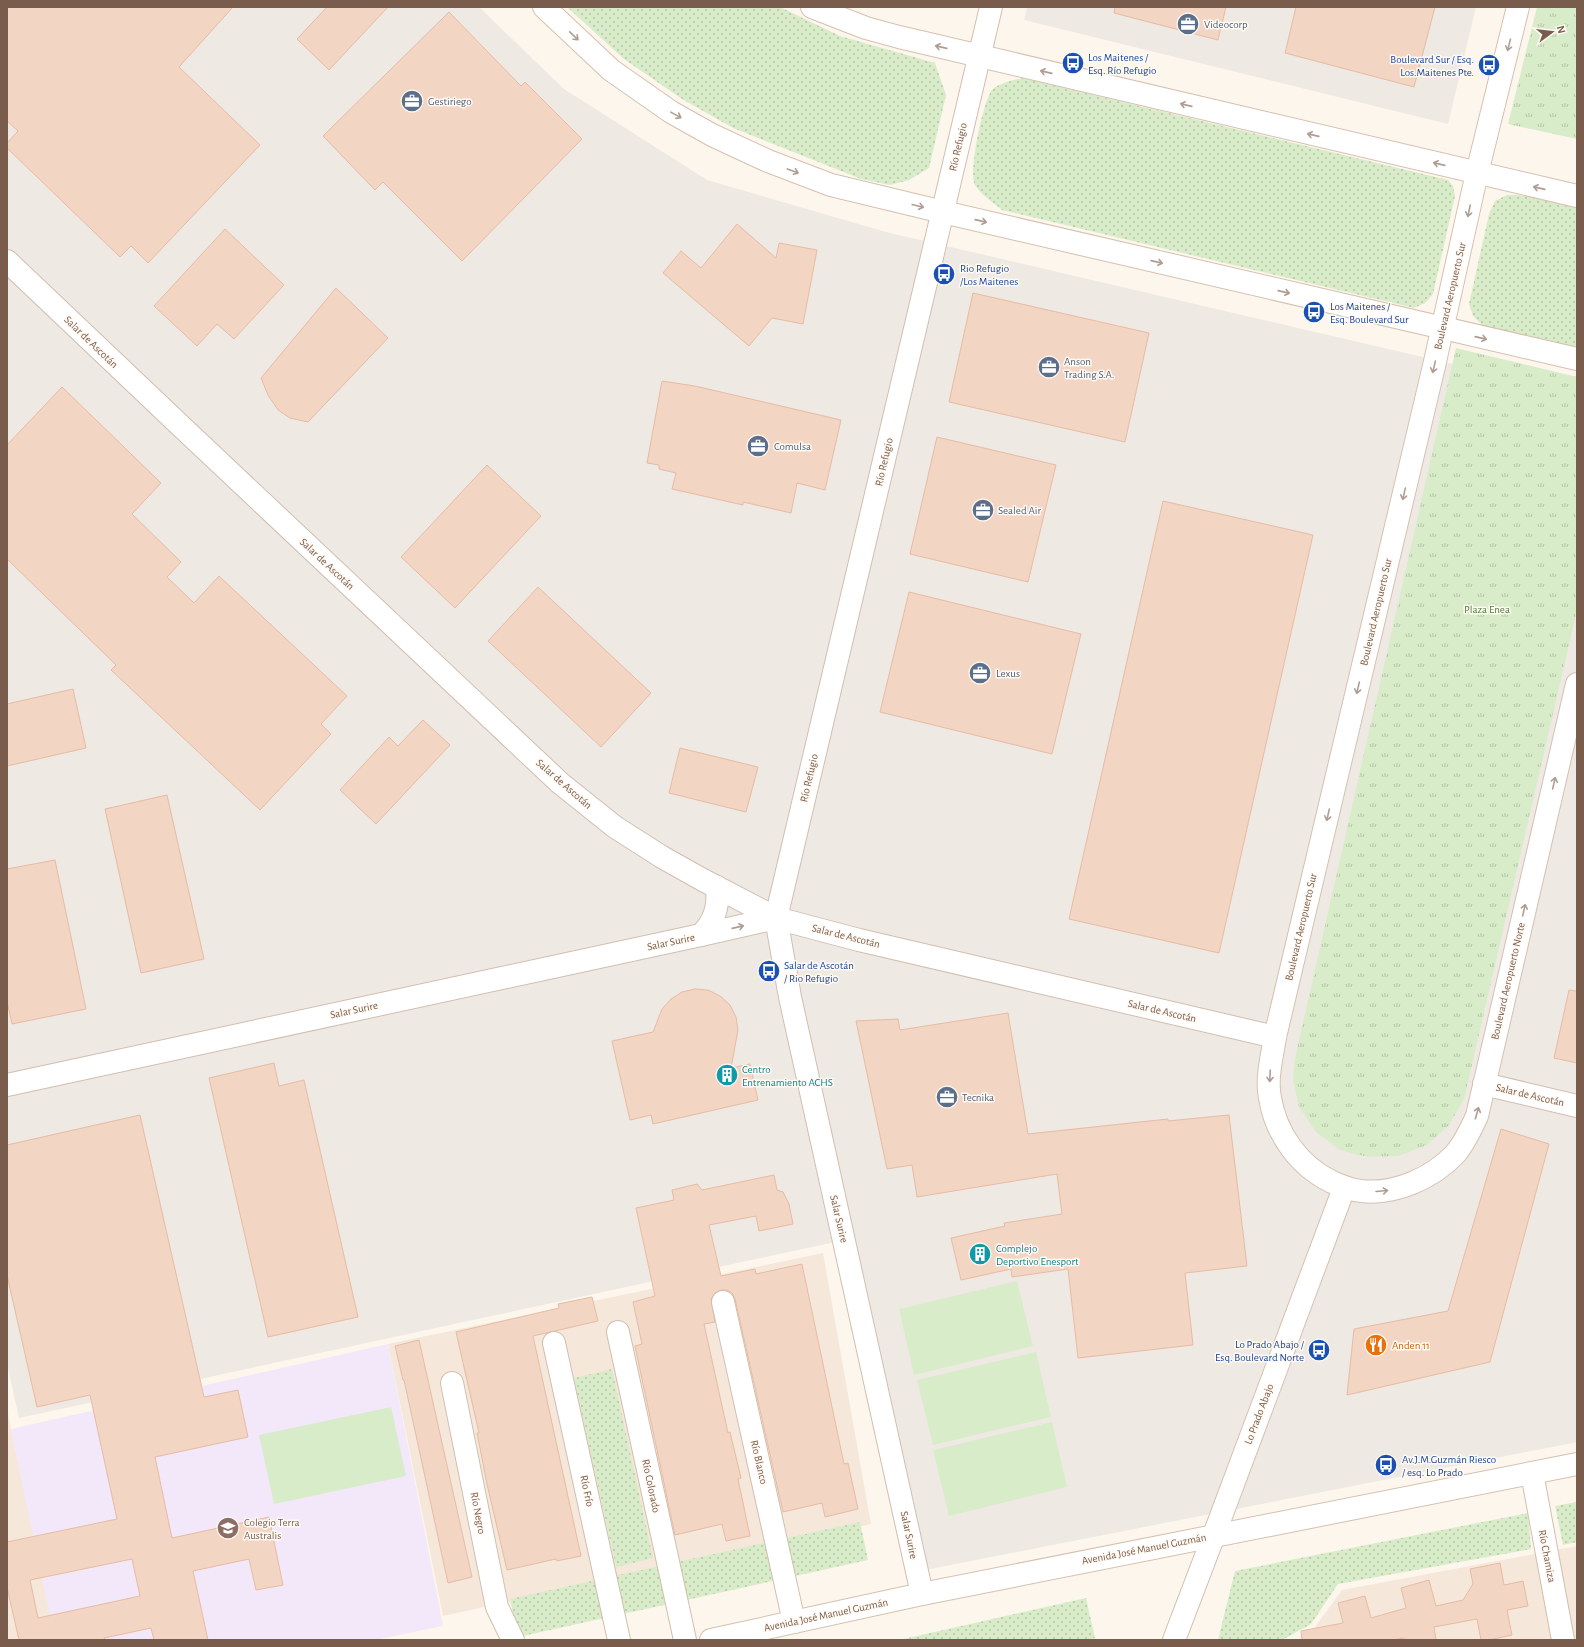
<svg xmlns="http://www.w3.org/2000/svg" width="1584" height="1647" font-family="'Alegreya Sans',sans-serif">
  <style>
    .residential { fill: #f5e8da }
    .industrial { fill: #efe9e4 }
    .education { fill: #f3e8fa }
    .grass { fill: url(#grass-dots) }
    .park { fill: url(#park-tufts) }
    .garden { fill: #d8ecc9 }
    .building { fill: #f3d5c3; stroke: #e6bba3; fill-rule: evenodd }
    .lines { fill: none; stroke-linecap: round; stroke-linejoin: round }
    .street-casing { stroke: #d1beb0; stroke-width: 24 }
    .secondary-casing { stroke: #d6c0b0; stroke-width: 24 }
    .street { stroke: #fff; stroke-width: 22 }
    .secondary { stroke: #fff; stroke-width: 22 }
    .oneway { stroke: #af9d94 }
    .labels { text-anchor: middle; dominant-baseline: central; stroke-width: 3; stroke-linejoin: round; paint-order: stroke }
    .service-label { font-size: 11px; fill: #4e5e75; stroke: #fffaf3; text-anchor: start }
    .transit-label { font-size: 11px; fill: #164399; stroke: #fffaf3; text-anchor: start }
    .street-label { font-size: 11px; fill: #7a5c4d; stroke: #fffaf3 }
    .park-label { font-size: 11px; fill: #537a41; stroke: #fffaf3 }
    .culture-label { font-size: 11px; fill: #0d838f; stroke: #fffaf3; text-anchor: start }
    .food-label { font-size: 11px; fill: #c56008; stroke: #fffaf3; text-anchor: start }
    .education-label { font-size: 11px; fill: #785e54; stroke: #fffaf3; text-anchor: start }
  </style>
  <defs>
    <pattern id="grass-dots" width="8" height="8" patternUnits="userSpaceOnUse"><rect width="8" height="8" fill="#d8ecc9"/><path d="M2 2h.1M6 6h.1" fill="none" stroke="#b4c2a5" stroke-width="1.8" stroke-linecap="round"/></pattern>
    <pattern id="park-tufts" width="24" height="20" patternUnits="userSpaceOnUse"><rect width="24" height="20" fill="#d8ecc9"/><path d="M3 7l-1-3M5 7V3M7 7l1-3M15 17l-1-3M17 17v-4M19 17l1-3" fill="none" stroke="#b4c2a5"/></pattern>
  </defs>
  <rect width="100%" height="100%" fill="#fdf6ec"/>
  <g class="residential">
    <path d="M 823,1253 L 871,1524 L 443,1616 L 388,1344 Z"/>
    <path d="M 7,1409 L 11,1429 L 56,1640 L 7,1640 Z"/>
    <path d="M 1577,1546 L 1577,1640 L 1301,1640 L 1307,1638 L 1342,1590 Z"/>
  </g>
  <g class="industrial">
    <path d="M 7,7 L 479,7 L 564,89 L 707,180 L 886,232 L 1577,393 L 1577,1442 L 925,1570 L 849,1239 L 19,1418 L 7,1364 Z"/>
    <path d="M 1027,7 L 1476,7 L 1448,124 L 1024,20 Z"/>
  </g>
  <path class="education" d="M 388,1344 L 443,1626 L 374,1640 L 55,1640 L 11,1429 Z"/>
  <g class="grass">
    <path d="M 567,7 L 780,7 L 840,36 L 935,63 L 946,95 L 929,168 L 909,180 L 890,185 L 861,179 L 733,128 L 682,99 L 624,59 Z"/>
    <path d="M 1023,78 L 1448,180 L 1453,186 L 1455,196 L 1433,294 L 1425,303 L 1414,308 L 1002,210 C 993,202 981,195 975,185 C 968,173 983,101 992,90 C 999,83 1014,80 1023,78 Z"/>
    <path d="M 1507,195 L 1519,195 L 1577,208 L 1577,351 L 1485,328 L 1473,316 L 1469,304 L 1489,214 L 1495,201 Z"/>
    <path d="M 612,1369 L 653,1558 L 616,1567 L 574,1378 Z"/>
    <path d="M 1577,1502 L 1577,1542 L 1563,1545 L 1555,1506 Z"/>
    <path d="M 1528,1513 L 1531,1549 L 1338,1584 L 1311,1624 L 1282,1640 L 1218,1640 L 1235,1571 Z"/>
    <path d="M 860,1522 L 868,1560 L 518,1637 L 510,1599 Z"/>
    <path d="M 1086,1598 L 1095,1638 L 1088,1640 L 899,1640 Z"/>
  </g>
  <g class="park">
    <path d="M 1537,7 L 1577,7 L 1577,139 L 1508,124 Z"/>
    <path d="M 1456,348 L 1577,377 L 1577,610 L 1464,1099 L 1449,1125 L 1427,1145 L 1398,1156 L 1368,1157 L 1340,1150 L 1316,1132 L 1299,1107 L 1293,1079 L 1295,1058 Z"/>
  </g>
  <g class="garden">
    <path d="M 1017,1281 L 1033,1346 L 914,1375 L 899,1309 Z"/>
    <path d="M 1036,1352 L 1051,1417 L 933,1445 L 917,1380 Z"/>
    <path d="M 391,1407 L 406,1476 L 274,1504 L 259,1435 Z"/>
    <path d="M 1052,1422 L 1067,1487 L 949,1516 L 933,1450 Z"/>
  </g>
  <g class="building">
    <path d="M 7,7 L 233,7 L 179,67 L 260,145 L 148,263 L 131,246 L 120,257 L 7,148 L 7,143 L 18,131 L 7,121 Z"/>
    <path d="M 327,7 L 388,7 L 329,70 L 297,39 Z"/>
    <path d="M 1115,7 L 1226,7 L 1218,40 L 1114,13 Z"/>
    <path d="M 1296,7 L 1435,7 L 1414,87 L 1285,53 Z"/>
    <path d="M 449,12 L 521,86 L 525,82 L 582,139 L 462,261 L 383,182 L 375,190 L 323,136 Z"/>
    <path d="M 737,224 L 776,258 L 779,243 L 817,250 L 803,324 L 772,318 L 749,346 L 663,273 L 681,251 L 701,268 Z"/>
    <path d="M 225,229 L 284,285 L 234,339 L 217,324 L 197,346 L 154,306 Z"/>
    <path d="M 336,288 L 388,338 L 308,422 L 290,418 L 278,410 L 268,395 L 261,378 Z"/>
    <path d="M 973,293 L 1149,333 L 1125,442 L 949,402 Z"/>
    <path d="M 662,381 L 695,386 L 841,420 L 825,490 L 797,483 L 791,513 L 743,502 L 743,505 L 672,489 L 676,473 L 659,469 L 659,465 L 647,463 Z"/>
    <path d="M 62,387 L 161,483 L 132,514 L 181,562 L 167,577 L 194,603 L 219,576 L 347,696 L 321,724 L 331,734 L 260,810 L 111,670 L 116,665 L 7,559 L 7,445 Z"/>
    <path d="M 937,437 L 1056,465 L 1028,582 L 910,554 Z"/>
    <path d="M 487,465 L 541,516 L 455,608 L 401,557 Z"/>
    <path d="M 1163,501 L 1313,535 L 1219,953 L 1069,919 Z"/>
    <path d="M 538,587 L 651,693 L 601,747 L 488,641 Z"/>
    <path d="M 909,592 L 1081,634 L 1052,754 L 880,712 Z"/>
    <path d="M 73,689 L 86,748 L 7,766 L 7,704 Z"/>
    <path d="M 423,720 L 450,745 L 376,824 L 340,790 L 389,737 L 398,746 Z"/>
    <path d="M 680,748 L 758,767 L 746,812 L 669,793 Z"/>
    <path d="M 167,795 L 204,959 L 141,973 L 105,809 Z"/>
    <path d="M 55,860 L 86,1009 L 12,1024 L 7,1001 L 7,869 Z"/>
    <path d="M 695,989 L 708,990 L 720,996 L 730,1005 L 736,1017 L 738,1030 L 731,1068 L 750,1064 L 758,1100 L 653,1124 L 651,1115 L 630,1120 L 612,1041 L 653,1032 L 662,1009 L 671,999 L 682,992 Z"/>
    <path d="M 1569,990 L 1577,991 L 1577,1063 L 1554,1058 Z"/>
    <path d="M 1008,1013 L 1028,1134 L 1168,1119 L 1168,1121 L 1229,1115 L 1247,1266 L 1185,1273 L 1193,1345 L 1078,1358 L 1068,1269 L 1012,1277 L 1011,1269 L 961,1280 L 951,1238 L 1005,1226 L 1004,1223 L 1062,1214 L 1057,1174 L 917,1197 L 912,1165 L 887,1169 L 856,1021 L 898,1019 L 900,1030 Z"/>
    <path d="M 274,1063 L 279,1086 L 304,1080 L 358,1317 L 268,1337 L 209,1078 Z"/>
    <path d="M 140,1115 L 204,1397 L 238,1390 L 248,1437 L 155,1457 L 172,1538 L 269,1517 L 283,1585 L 256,1590 L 249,1559 L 193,1571 L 208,1640 L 154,1640 L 151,1628 L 104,1638 L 105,1640 L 19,1640 L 7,1587 L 7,1542 L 117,1519 L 90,1395 L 37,1407 L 7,1275 L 7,1145 ZM 132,1559 L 140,1596 L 38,1618 L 30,1580 Z"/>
    <path d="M 1501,1129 L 1549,1144 L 1490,1362 L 1347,1395 L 1354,1329 L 1448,1311 Z"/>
    <path d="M 774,1175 L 777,1190 L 783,1192 L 789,1204 L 793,1224 L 759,1231 L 756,1216 L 709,1225 L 721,1276 L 755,1269 L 756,1274 L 802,1264 L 844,1464 L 848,1463 L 858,1509 L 825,1517 L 822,1503 L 783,1512 L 735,1299 L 732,1293 L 727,1290 L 721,1290 L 715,1293 L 711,1299 L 715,1322 L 704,1324 L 728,1433 L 730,1432 L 741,1478 L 738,1479 L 750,1536 L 726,1541 L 722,1524 L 675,1535 L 635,1346 L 642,1344 L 633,1302 L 655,1296 L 636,1208 L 674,1200 L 672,1190 L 697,1184 L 702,1190 Z"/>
    <path d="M 592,1297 L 598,1321 L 533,1336 L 581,1556 L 557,1561 L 556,1559 L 507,1570 L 487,1484 L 477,1433 L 479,1433 L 456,1332 L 559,1308 L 558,1304 Z"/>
    <path d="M 419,1340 L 472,1577 L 448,1583 L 404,1380 L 403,1380 L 395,1346 Z"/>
    <path d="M 1500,1563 L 1504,1585 L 1523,1581 L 1528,1606 L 1507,1610 L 1512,1635 L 1489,1640 L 1481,1640 L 1477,1619 L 1434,1627 L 1436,1640 L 1407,1640 L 1403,1638 L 1393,1640 L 1302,1640 L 1301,1631 L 1343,1623 L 1338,1603 L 1365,1596 L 1371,1618 L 1406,1608 L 1401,1588 L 1429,1580 L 1436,1606 L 1463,1600 L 1473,1584 L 1470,1569 Z"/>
  </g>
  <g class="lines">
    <g class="street-casing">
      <g id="street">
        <path d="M 7,261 L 184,429 L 560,783 L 615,827 L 662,857 L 703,880 L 776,918 L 859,940 L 1275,1037"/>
        <path d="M 701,935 C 715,921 719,906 717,887"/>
        <path d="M 1484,1084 L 1577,1106"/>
        <path d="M 7,1085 L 701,935 L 776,918"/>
        <path d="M 723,1302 L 794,1622"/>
        <path d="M 618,1332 L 685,1640"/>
        <path d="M 554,1343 L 619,1640"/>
        <path d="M 452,1383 L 497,1607 L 513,1640"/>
        <path d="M 1532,1473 L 1563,1640"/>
        <path d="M 922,1594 L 790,997 L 776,918 L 991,7"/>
        <path d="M 1174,1640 L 1214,1535"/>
      </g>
    </g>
    <g class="secondary-casing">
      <g id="secondary">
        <path d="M 544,7 L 611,70 L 671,112 L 712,135 L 768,161 L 831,185 L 943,212 L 1577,359"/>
        <path d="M 812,7 L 866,28 L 899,37 L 1577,196"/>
        <path d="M 1518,7 L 1477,173 L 1434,366 L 1275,1037 C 1272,1057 1266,1078 1270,1098 C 1276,1134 1299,1166 1332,1182 C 1341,1186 1351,1190 1361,1191 C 1395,1195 1433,1178 1456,1153 C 1465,1142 1471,1129 1477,1116 L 1577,684"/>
        <path d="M 1214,1535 L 1344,1188"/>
        <path d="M 711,1640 L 922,1594 L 1577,1464"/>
      </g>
    </g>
    <use href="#street" class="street"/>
    <use href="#secondary" class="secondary"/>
  </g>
  <defs><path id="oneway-shaft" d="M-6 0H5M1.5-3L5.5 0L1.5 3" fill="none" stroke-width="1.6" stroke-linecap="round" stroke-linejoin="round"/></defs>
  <g class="oneway">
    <use href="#oneway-shaft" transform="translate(574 36) rotate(44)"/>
    <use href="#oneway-shaft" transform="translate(1509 45) rotate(104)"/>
    <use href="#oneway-shaft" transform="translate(941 47) rotate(-167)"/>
    <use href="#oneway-shaft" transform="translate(1046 72) rotate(-167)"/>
    <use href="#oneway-shaft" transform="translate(1186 105) rotate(-167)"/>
    <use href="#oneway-shaft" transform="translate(676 115) rotate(29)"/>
    <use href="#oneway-shaft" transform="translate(1313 135) rotate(-167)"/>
    <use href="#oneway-shaft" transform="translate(1439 164) rotate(-167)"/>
    <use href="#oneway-shaft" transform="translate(793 171) rotate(20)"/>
    <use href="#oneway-shaft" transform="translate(1539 188) rotate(-167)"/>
    <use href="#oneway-shaft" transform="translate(918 206) rotate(14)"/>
    <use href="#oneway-shaft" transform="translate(1469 211) rotate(102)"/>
    <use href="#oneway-shaft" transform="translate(981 221) rotate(13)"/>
    <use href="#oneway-shaft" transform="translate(1157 262) rotate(13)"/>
    <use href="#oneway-shaft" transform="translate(1284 292) rotate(13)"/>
    <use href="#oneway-shaft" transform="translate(1481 338) rotate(13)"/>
    <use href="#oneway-shaft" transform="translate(1434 367) rotate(103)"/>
    <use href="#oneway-shaft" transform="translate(1404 494) rotate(103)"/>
    <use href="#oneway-shaft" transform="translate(1358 688) rotate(103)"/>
    <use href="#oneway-shaft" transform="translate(1554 783) rotate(-77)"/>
    <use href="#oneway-shaft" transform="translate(1328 815) rotate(103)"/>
    <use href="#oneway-shaft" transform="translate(1524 910) rotate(-77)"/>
    <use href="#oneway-shaft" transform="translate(738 927) rotate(-13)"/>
    <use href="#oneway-shaft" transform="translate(1270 1076) rotate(92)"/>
    <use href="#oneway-shaft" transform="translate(1477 1113) rotate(-74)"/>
    <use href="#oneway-shaft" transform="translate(1382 1191) rotate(-5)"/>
  </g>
  <defs>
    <g id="office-disc" transform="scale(1.15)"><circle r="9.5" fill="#5c6f8a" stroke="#fffaf3"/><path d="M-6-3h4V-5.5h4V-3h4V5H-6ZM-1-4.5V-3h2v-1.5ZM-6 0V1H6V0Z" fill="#fff"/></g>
    <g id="bus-disc" transform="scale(1.15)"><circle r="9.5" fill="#1a4fb4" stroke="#fffaf3"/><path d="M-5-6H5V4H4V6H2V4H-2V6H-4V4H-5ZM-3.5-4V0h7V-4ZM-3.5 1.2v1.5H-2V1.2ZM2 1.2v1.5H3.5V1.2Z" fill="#fff"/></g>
    <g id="building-disc" transform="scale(1.15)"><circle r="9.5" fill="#0f9aa8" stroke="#fffaf3"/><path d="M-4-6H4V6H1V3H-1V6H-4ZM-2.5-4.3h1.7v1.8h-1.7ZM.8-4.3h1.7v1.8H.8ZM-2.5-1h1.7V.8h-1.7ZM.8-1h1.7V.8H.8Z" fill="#fff"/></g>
    <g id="restaurant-disc" transform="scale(1.15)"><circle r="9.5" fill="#e8710a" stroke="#fffaf3"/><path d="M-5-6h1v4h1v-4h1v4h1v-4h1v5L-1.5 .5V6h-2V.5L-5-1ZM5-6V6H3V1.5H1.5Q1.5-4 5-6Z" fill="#fff"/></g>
    <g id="school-disc" transform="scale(1.15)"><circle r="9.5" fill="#8d6e63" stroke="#fffaf3"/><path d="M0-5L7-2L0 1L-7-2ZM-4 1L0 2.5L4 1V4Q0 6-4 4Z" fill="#fff"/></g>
  </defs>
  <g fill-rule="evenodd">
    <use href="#office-disc" x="1188" y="24"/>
    <use href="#bus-disc" x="1073" y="63"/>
    <use href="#bus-disc" x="1489" y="65"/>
    <use href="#office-disc" x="412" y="101"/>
    <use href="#bus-disc" x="944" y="274"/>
    <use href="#bus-disc" x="1314" y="312"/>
    <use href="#office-disc" x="1049" y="367"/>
    <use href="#office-disc" x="758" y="446"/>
    <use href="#office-disc" x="983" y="510"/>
    <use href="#office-disc" x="980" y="673"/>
    <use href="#bus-disc" x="769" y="971"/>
    <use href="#building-disc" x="727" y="1075"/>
    <use href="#office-disc" x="947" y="1097"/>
    <use href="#building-disc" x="980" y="1254"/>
    <use href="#restaurant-disc" x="1376" y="1345"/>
    <use href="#bus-disc" x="1319" y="1350"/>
    <use href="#bus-disc" x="1386" y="1465"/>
    <use href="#school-disc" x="228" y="1528"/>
  </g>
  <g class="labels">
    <g class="service-label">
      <text x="1204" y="24">Videocorp</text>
      <text x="428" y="101">Gestiriego</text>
      <text x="1064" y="361">Anson<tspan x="1064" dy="13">Trading S.A.</tspan></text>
      <text x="774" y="446">Comulsa</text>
      <text x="998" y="510">Sealed Air</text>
      <text x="996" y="673">Lexus</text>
      <text x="962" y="1097">Tecnika</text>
    </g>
    <g class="transit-label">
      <text x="1088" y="57">Los Maitenes /<tspan x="1088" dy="13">Esq. Río Refugio</tspan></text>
      <text x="1474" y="59" text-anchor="end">Boulevard Sur / Esq.<tspan x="1474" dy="13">Los.Maitenes Pte.</tspan></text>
      <text x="960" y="268">Rio Refugio<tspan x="960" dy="13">/Los Maitenes</tspan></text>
      <text x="1330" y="306">Los Maitenes /<tspan x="1330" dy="13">Esq. Boulevard Sur</tspan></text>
      <text x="784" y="965">Salar de Ascotán<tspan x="784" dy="13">/ Rio Refugio</tspan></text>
      <text x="1304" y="1344" text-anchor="end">Lo Prado Abajo /<tspan x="1304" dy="13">Esq. Boulevard Norte</tspan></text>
      <text x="1402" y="1459">Av.J.M.Guzmán Riesco<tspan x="1402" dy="13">/ esq. Lo Prado</tspan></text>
    </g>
    <g class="street-label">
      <text transform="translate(958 147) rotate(-77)">Río Refugio</text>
      <text transform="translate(1450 296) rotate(-77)">Boulevard Aeropuerto Sur</text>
      <text transform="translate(91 342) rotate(44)">Salar de Ascotán</text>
      <text transform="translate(884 462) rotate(-77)">Río Refugio</text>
      <text transform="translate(327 564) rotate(43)">Salar de Ascotán</text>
      <text transform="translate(1376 612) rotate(-77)">Boulevard Aeropuerto Sur</text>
      <text transform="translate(809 778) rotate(-77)">Río Refugio</text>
      <text transform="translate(564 784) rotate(41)">Salar de Ascotán</text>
      <text transform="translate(1301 927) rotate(-77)">Boulevard Aeropuerto Sur</text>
      <text transform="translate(846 936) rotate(14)">Salar de Ascotán</text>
      <text transform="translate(671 942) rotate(-12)">Salar Surire</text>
      <text transform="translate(1508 981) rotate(-77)">Boulevard Aeropuerto Norte</text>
      <text transform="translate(354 1010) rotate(-12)">Salar Surire</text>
      <text transform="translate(1162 1011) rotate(13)">Salar de Ascotán</text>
      <text transform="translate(1530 1095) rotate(13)">Salar de Ascotán</text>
      <text transform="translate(839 1219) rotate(77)">Salar Surire</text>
      <text transform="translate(1259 1414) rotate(-69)">Lo Prado Abajo</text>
      <text transform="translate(759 1462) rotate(77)">Río Blanco</text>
      <text transform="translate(651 1486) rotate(78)">Río Colorado</text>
      <text transform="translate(587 1491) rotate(78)">Río Frío</text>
      <text transform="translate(478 1513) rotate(79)">Río Negro</text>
      <text transform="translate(909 1535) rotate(78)">Salar Surire</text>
      <text transform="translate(1144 1549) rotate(-11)">Avenida José Manuel Guzmán</text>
      <text transform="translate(1547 1556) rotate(79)">Río Chamiza</text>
      <text transform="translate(826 1615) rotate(-12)">Avenida José Manuel Guzmán</text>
    </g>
    <g class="park-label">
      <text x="1487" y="609">Plaza Enea</text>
    </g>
    <g class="culture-label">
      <text x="742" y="1069">Centro<tspan x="742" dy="13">Entrenamiento ACHS</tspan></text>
      <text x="996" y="1248">Complejo<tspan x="996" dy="13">Deportivo Enesport</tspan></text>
    </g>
    <g class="food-label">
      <text x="1392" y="1345">Anden 11</text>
    </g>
    <g class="education-label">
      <text x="244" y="1522">Colegio Terra<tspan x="244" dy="13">Australis</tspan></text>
    </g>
  </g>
  <rect width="1584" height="1647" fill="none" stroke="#7a5c4d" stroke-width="16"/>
  <g transform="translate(1552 32) rotate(75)" stroke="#fffaf3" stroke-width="3" paint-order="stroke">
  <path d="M0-3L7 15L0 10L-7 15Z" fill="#7a5c4d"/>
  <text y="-6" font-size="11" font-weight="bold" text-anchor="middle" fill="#7a5c4d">N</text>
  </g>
</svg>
